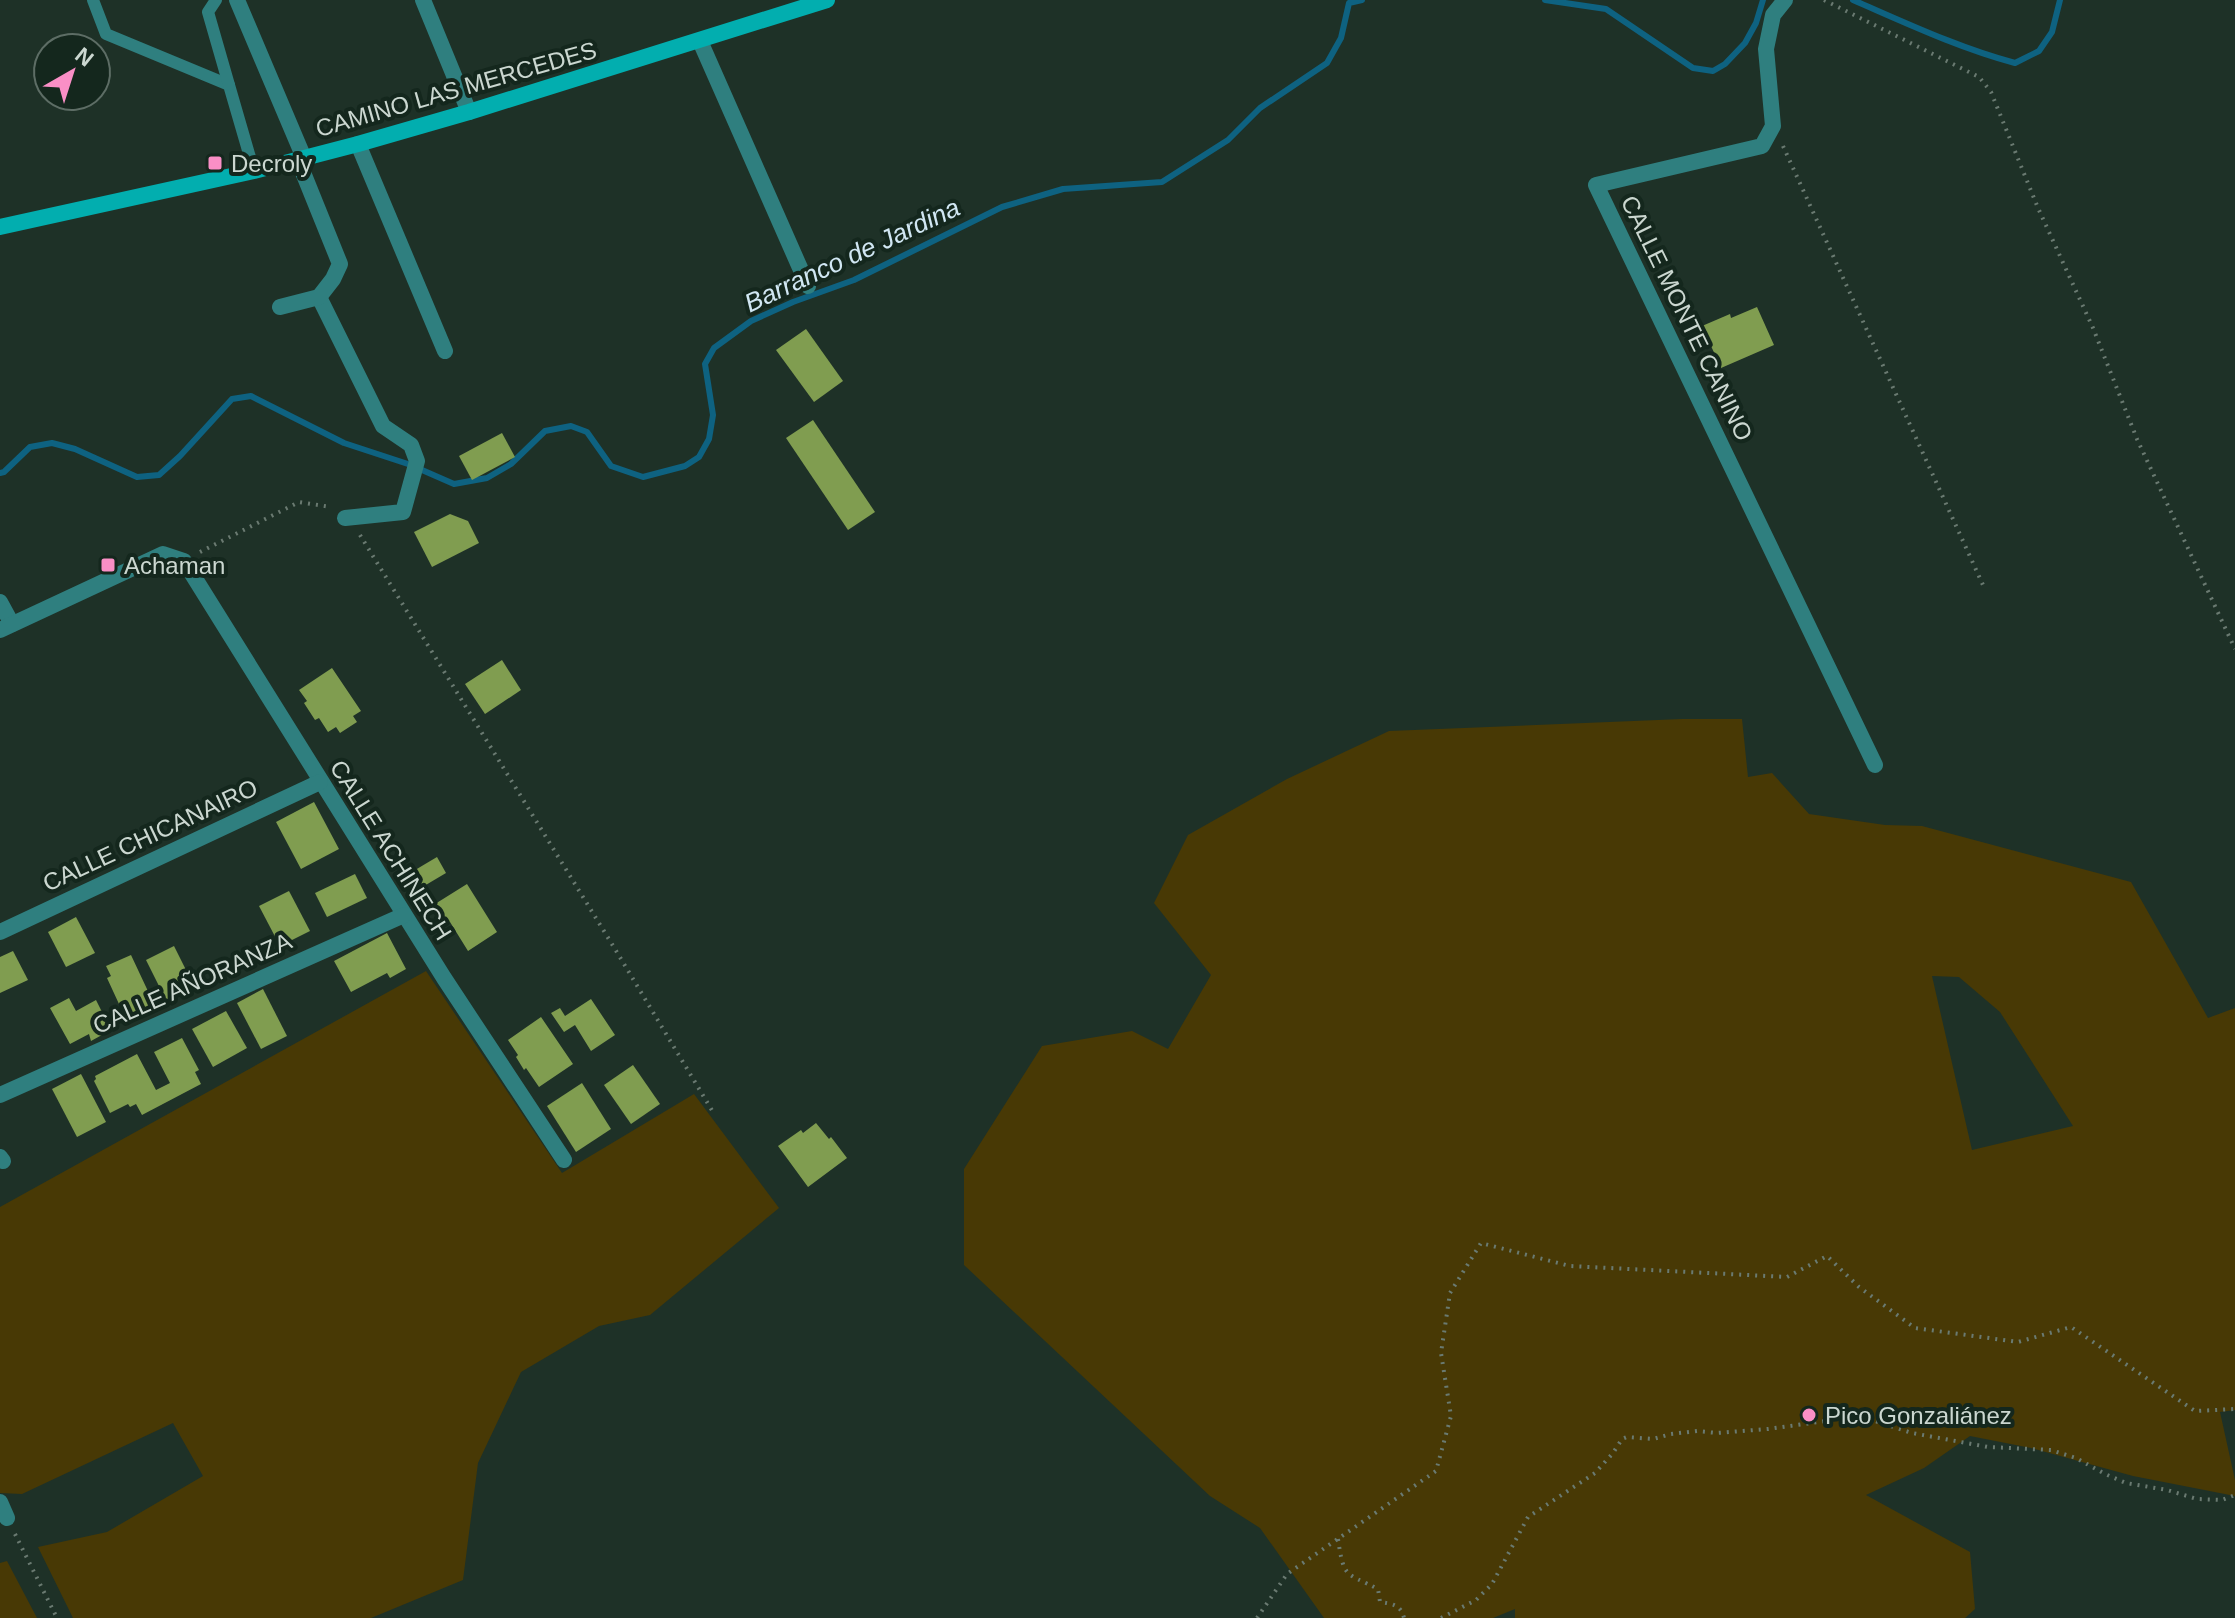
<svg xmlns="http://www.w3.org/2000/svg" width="2235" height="1618" font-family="Helvetica,sans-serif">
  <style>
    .green { fill: #483905; fill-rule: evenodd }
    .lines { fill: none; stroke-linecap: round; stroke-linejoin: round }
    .stream { stroke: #0e6281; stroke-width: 6 }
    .building { fill: #809d50 }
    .path { stroke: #6a7a71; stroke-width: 4; stroke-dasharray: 2 6; stroke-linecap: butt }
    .service { stroke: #2f7f7f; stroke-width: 12 }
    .minor { stroke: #2f7f7f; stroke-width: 16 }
    .secondary { stroke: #02aeaf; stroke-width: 16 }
    .poi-dot { fill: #fa8fc6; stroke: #14271d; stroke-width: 3 }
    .labels { text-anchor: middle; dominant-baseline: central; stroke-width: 8; stroke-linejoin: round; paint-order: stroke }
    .street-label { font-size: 24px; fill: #cbd7d0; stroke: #14271d }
    .poi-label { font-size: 24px; fill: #cbd7d0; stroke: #14271d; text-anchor: start }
    .water-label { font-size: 26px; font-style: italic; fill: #d1e7f3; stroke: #14271d }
  </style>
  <rect width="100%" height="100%" fill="#1e3127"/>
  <g class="green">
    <path d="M 1682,719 L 1742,719 L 1748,777 L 1772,773 L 1809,814 L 1885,825 L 1922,826 L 2131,882 L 2208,1018 L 2235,1008 L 2235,1410 L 2220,1412 L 2235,1480 L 2235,1496 L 2133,1476 L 2031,1448 L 1970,1436 L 1924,1468 L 1866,1495 L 1970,1552 L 1975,1609 L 1965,1618 L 1515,1618 L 1515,1609 L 1493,1618 L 1324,1618 L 1260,1528 L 1210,1496 L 964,1265 L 964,1169 L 1042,1046 L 1132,1031 L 1168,1049 L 1211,975 L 1154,903 L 1188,835 L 1287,779 L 1389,731 ZM 1932,976 L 1959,977 L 2000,1012 L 2073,1126 L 1972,1150 Z"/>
    <path d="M 426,971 L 562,1173 L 694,1094 L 779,1208 L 650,1315 L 599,1326 L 521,1372 L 478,1463 L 463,1580 L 371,1618 L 73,1618 L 38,1547 L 107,1532 L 203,1476 L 173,1423 L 22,1494 L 0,1493 L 0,1207 Z"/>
    <path d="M 7,1561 L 37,1618 L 0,1618 L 0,1563 Z"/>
  </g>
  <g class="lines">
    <g class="stream">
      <path d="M 1545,0 L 1606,9 L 1693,68 L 1713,71 L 1725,64 L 1745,43 L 1756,23 L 1763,0"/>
      <path d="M 1853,0 C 1906,23 1959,48 2015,63 L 2039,51 L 2052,32 L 2060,0"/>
      <path d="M 422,470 L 454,484 L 487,478 L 511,464 L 545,431 L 571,426 L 587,432 L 611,466 L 643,477 L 685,466 L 699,457 L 709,439 L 713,415 L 705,364 L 714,348 L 751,321 L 793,302 L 854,280 L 1002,207 L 1063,189 L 1162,182 L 1228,140 L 1260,108 L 1327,63 L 1341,38 L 1349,3 L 1362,0"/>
      <path d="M 0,473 L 4,472 L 30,447 L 52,443 L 75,449 L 137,477 L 159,475 L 180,456 L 232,399 L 251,396 L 344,443 L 411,465"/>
    </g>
  </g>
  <g class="building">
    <path d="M 1757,307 L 1774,345 L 1721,368 L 1702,326 L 1730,314 L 1731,318 Z"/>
    <path d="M 806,329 L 843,381 L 814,402 L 776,350 Z"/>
    <path d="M 813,420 L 875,512 L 848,530 L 786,438 Z"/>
    <path d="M 502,433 L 515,457 L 472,480 L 459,456 Z"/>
    <path d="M 450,514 L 468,521 L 479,543 L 432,567 L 414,532 Z"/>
    <path d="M 502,660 L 521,690 L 485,714 L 465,684 Z"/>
    <path d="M 332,668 L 361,711 L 353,716 L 357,722 L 340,733 L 336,727 L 328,732 L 319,718 L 315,720 L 304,703 L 307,701 L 299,690 Z"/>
    <path d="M 314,802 L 339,849 L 301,869 L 276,822 Z"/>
    <path d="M 437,857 L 446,873 L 414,892 L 405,876 Z"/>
    <path d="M 355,874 L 367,898 L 327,917 L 315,893 Z"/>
    <path d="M 467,884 L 497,932 L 468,951 L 450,922 L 447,924 L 435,904 Z"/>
    <path d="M 289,891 L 310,931 L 280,946 L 259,906 Z"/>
    <path d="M 76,917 L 95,953 L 66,967 L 48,932 Z"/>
    <path d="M 387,933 L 406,969 L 390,978 L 387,973 L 351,992 L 334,961 Z"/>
    <path d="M 174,946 L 194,986 L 166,1000 L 146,960 Z"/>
    <path d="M 13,951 L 28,980 L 0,993 L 0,957 Z"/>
    <path d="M 131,955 L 154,1004 L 125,1017 L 107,978 L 111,976 L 106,966 Z"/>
    <path d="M 263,989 L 287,1036 L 261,1049 L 237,1003 Z"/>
    <path d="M 69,998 L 76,1011 L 96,1000 L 111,1030 L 91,1041 L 89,1034 L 70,1044 L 50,1008 Z"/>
    <path d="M 591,999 L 615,1035 L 591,1051 L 575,1025 L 564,1032 L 551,1013 L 560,1008 L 565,1016 Z"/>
    <path d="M 226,1011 L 247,1048 L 213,1067 L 192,1029 Z"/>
    <path d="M 541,1017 L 573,1064 L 539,1087 L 526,1068 L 524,1070 L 516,1057 L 518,1055 L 508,1040 Z"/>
    <path d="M 182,1038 L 199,1070 L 195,1072 L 201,1084 L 142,1115 L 136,1104 L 130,1107 L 128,1104 L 110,1113 L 94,1081 L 96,1079 L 95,1076 L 137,1054 L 156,1090 L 170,1083 L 154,1052 Z"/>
    <path d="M 633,1065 L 660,1104 L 631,1124 L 604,1085 Z"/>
    <path d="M 81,1074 L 106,1122 L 77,1137 L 52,1089 Z"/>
    <path d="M 582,1083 L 611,1129 L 576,1152 L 547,1106 Z"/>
    <path d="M 816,1123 L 829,1139 L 831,1137 L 847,1158 L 808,1187 L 778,1146 L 801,1130 L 803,1133 Z"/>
  </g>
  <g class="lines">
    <g class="path">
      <path d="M 1824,0 L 1979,77 L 1991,92 L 2038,208 L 2093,328 L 2137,439 L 2235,649"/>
      <path d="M 1783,146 L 1983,585"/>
      <path d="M 360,535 L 615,949 L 713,1112"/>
      <path d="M 200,552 L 299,502 L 331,507"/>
      <path d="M 15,1534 L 57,1618"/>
      <path d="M 1338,1539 C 1344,1579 1345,1572 1378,1589 L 1380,1602 C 1393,1604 1401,1605 1404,1618"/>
      <path d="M 1257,1618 L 1287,1574 L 1436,1471 L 1451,1416 L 1441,1353 L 1450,1293 L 1481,1243 L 1570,1266 L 1787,1277 L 1827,1256 L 1859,1287 L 1915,1328 L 2018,1342 L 2071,1327 L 2195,1411 L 2235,1409"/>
      <path d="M 1441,1618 L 1476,1600 L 1492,1584 L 1528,1517 L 1595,1473 L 1613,1453 L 1622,1439 L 1627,1437 L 1653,1439 L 1671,1434 L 1697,1431 L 1717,1433 L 1768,1429 L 1826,1421 L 1853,1414 L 1912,1433 L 1988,1447 L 2051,1450 L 2076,1458 L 2105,1474 L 2126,1483 L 2167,1490 L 2197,1499 L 2222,1500 L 2235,1495"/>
    </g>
    <g class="service">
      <path d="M 93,0 L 106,34 L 229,85 L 254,171"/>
      <path d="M 216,0 L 208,12 L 229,85"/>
    </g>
    <g class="minor">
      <path d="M 237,0 L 304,158"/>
      <path d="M 423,0 L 469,112"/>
      <path d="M 1785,0 L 1773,15 L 1766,49 L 1773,126 L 1762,146 L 1596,185 L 1875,765"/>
      <path d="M 700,41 L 808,286"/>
      <path d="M 358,144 L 445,351"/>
      <path d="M 319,297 L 383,426 L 411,445 L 417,461 L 403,512 L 345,518"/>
      <path d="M 280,307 L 319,297 L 333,279 L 340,264 L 298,160"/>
      <path d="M 0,602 L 12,624"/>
      <path d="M 0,630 L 163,554 L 184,561 L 444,978 L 564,1160"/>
      <path d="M 0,932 L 320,782"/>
      <path d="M 0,1095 L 404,915"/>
      <path d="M 0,1157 L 3,1161"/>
      <path d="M 0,1502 L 7,1518"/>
    </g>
    <path class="secondary" d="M 0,227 L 254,171 L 358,144 L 469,112 L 827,0"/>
  </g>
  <g class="poi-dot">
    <rect x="207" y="155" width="16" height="16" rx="4"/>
    <rect x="100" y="557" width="16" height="16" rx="4"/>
    <circle cx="1809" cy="1415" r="8"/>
  </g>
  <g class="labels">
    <g class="street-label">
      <text transform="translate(456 89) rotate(-16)">CAMINO LAS MERCEDES</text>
      <text transform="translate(1687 318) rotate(64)">CALLE MONTE CANINO</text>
      <text transform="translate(150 835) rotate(-25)">CALLE CHICANAIRO</text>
      <text transform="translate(391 850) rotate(58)">CALLE ACHINECH</text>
      <text transform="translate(192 983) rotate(-24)">CALLE AÑORANZA</text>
    </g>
    <g class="poi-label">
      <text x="231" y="163">Decroly</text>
      <text x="124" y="565">Achaman</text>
      <text x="1825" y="1415">Pico Gonzaliánez</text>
    </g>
    <g class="water-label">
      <text transform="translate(852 255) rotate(-25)">Barranco de Jardina</text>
    </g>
  </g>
  <g transform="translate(72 72) rotate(39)"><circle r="38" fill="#14271d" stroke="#5d6d65" stroke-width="2"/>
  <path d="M0-6L14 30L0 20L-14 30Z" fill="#fa8fc6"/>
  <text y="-12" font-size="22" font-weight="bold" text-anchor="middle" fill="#cbd7d0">N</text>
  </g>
</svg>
